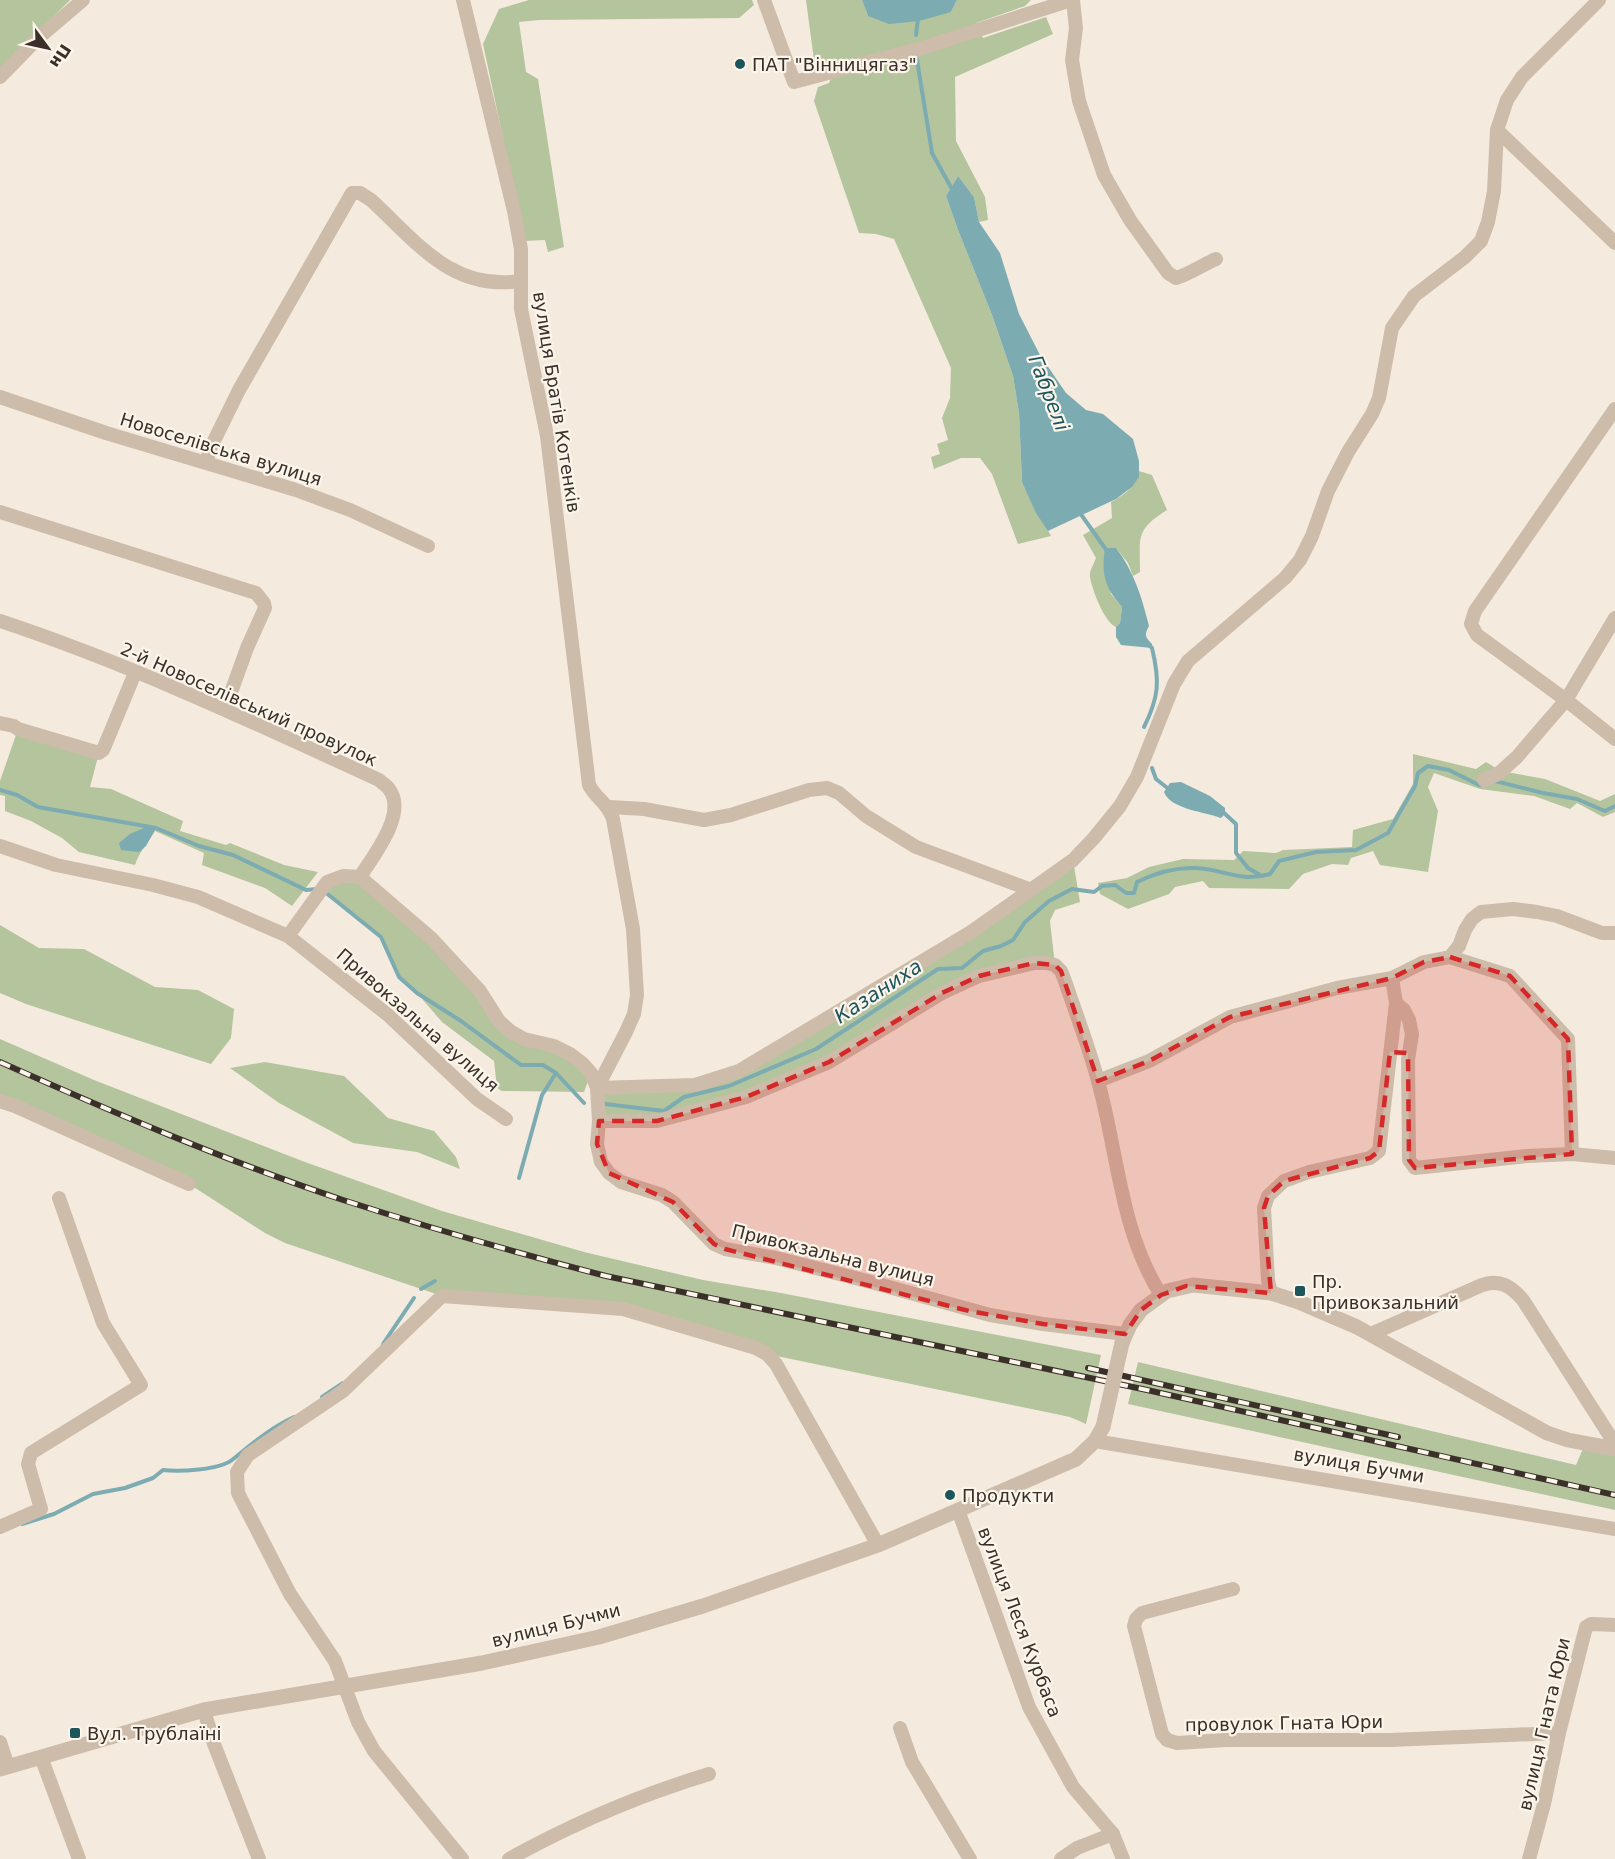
<svg xmlns="http://www.w3.org/2000/svg" width="1615" height="1859" font-family="'DejaVu Sans',sans-serif">
  <style>
    .green { fill: #b4c49d }
    .water { fill: #7cacb2 }
    .lines { fill: none; stroke-linecap: round; stroke-linejoin: round }
    .stream { stroke: #7cacb2; stroke-width: 4 }
    .minor { stroke: #cdbca9; stroke-width: 14 }
    .tertiary { stroke: #cdbca9; stroke-width: 15 }
    .rail-casing { stroke: #3a3029; stroke-width: 6 }
    .rail { stroke: #fbf5eb; stroke-width: 4; stroke-dasharray: 11; stroke-linecap: butt }
    .tertiary-bridge { stroke: #cdbca9; stroke-width: 15 }
    .marked { fill: #d62828; fill-opacity: 0.2; stroke: #d62828; stroke-width: 4.5; stroke-dasharray: 12 8; stroke-linejoin: round }
    .poi-dot { fill: #1d555d; stroke: #fbf5eb; stroke-width: 2 }
    .labels { text-anchor: middle; dominant-baseline: central; stroke-width: 4.5; stroke-linejoin: round; paint-order: stroke }
    .poi-label { font-size: 18px; fill: #3a3029; stroke: #fbf5eb; text-anchor: start }
    .street-label { font-size: 18px; fill: #3a3029; stroke: #fbf5eb }
    .water-label { font-size: 20px; font-style: italic; fill: #1d555d; stroke: #fbf5eb }
  </style>
  <rect width="100%" height="100%" fill="#f4ebde"/>
  <g class="green">
    <path d="M 0,0 L 70,0 L 0,70 Z"/>
    <path d="M 529,0 L 752,0 L 754,5 L 739,18 L 539,20 L 519,22 L 526,72 L 538,79 L 564,247 L 548,252 L 545,240 L 525,241 L 483,44 L 499,9 Z"/>
    <path d="M 806,0 L 862,0 L 868,16 L 951,12 L 957,0 L 1031,0 L 1025,6 L 976,23 L 983,38 L 1046,17 L 1053,34 L 955,77 L 956,141 L 985,197 L 988,220 L 979,222 L 974,197 L 958,176 L 946,196 L 958,230 L 992,315 L 1013,376 L 1019,413 L 1022,482 L 1051,536 L 1018,544 L 992,474 L 980,458 L 961,458 L 934,469 L 931,457 L 940,454 L 937,444 L 948,440 L 942,418 L 950,398 L 951,368 L 894,239 L 876,234 L 859,233 L 814,101 L 818,87 L 829,83 L 837,64 L 814,60 Z"/>
    <path d="M 1139,471 L 1152,475 L 1167,510 C 1135,530 1140,537 1140,572 L 1133,576 L 1128,563 L 1116,548 L 1105,548 L 1111,594 L 1122,607 L 1120,623 L 1116,627 C 1104,622 1092,589 1090,577 C 1089,571 1094,564 1096,558 L 1083,535 L 1112,518 L 1111,502 C 1123,496 1138,485 1139,471 Z"/>
    <path d="M 18,729 L 99,753 L 90,787 L 111,789 L 183,821 L 180,831 L 226,845 L 230,843 L 284,865 L 318,872 L 292,906 L 265,888 L 202,865 L 204,853 L 155,831 C 148,843 139,852 135,865 L 79,852 L 62,838 L 31,821 L 5,811 L 5,796 L 0,795 L 0,781 Z"/>
    <path d="M 1413,754 L 1476,769 L 1486,762 L 1501,771 L 1545,779 L 1600,801 L 1615,794 L 1615,812 L 1603,817 L 1577,803 L 1570,809 L 1534,796 L 1480,789 L 1434,773 L 1428,787 L 1438,811 L 1428,872 L 1380,865 L 1373,851 L 1351,858 L 1348,865 L 1332,864 L 1303,874 L 1289,889 L 1209,888 L 1203,881 L 1175,887 L 1169,894 L 1128,909 L 1100,894 L 1098,883 L 1127,878 L 1149,867 L 1183,859 L 1234,860 L 1243,851 L 1276,853 L 1283,850 L 1352,847 L 1353,830 L 1393,819 L 1413,784 Z"/>
    <path d="M 1073,860 L 1080,902 L 1055,910 L 1050,921 L 1055,965 L 979,976 L 829,1062 L 657,1121 L 599,1121 L 597,1088 L 695,1085 L 739,1071 Z"/>
    <path d="M 360,877 L 431,938 L 499,1021 L 591,1073 L 584,1092 L 502,1091 L 497,1088 L 494,1061 L 442,1022 L 417,993 L 399,977 L 381,937 L 325,892 L 329,885 Z"/>
    <path d="M 0,925 L 39,948 L 84,949 L 155,987 L 198,990 L 234,1009 L 231,1038 L 211,1064 L 26,1004 L 0,993 Z"/>
    <path d="M 0,1039 L 94,1080 L 305,1162 L 442,1211 L 584,1252 L 703,1280 L 781,1293 L 1101,1355 L 1086,1424 L 1070,1417 L 767,1354 L 623,1309 L 442,1296 L 285,1243 L 265,1233 L 189,1184 L 0,1101 Z"/>
    <path d="M 265,1062 L 344,1076 L 388,1118 L 434,1131 L 456,1157 L 460,1169 L 417,1152 L 353,1143 L 279,1103 L 230,1068 Z"/>
    <path d="M 1138,1362 L 1576,1465 L 1585,1444 L 1615,1449 L 1615,1510 L 1128,1404 Z"/>
  </g>
  <g class="water">
    <path d="M 862,0 L 957,0 L 951,12 L 919,21 L 889,24 L 868,16 Z"/>
    <path d="M 958,176 L 974,197 L 979,222 L 1000,253 L 1019,314 L 1040,355 L 1066,393 L 1086,410 L 1103,414 L 1133,439 L 1139,461 L 1139,477 L 1132,487 L 1116,499 L 1048,531 L 1036,513 L 1022,482 L 1019,413 L 1013,376 L 992,315 L 958,230 L 946,196 Z"/>
    <path d="M 1105,548 L 1116,548 C 1134,571 1142,598 1149,626 C 1144,635 1145,637 1152,644 L 1152,648 L 1121,645 L 1116,637 L 1116,627 L 1120,623 L 1122,607 C 1105,587 1101,575 1105,548 Z"/>
    <path d="M 1181,782 L 1210,796 L 1225,808 L 1225,814 L 1221,818 C 1205,812 1170,809 1164,792 L 1170,783 Z"/>
    <path d="M 146,827 L 156,828 L 146,846 L 139,852 L 121,850 L 119,843 L 130,834 Z"/>
  </g>
  <g class="lines">
    <g class="stream">
      <path d="M 916,35 L 918,18"/>
      <path d="M 917,60 L 932,153 L 953,191"/>
      <path d="M 1080,513 L 1107,551"/>
      <path d="M 1144,727 C 1159,697 1160,681 1152,648 L 1150,646"/>
      <path d="M 1152,768 L 1156,779 L 1170,790"/>
      <path d="M 1495,781 L 1543,793 L 1577,799 L 1605,811 L 1615,806"/>
      <path d="M 0,790 L 17,795 L 38,807 L 156,828 L 199,846 L 233,855 L 306,890 L 317,889"/>
      <path d="M 1223,812 L 1236,824 L 1236,853 L 1248,868 L 1262,876"/>
      <path d="M 325,892 L 381,937 L 399,977 L 417,993 L 461,1021 L 521,1065 L 543,1065 L 556,1073 L 584,1103"/>
      <path d="M 605,1104 L 664,1111 L 684,1097 L 729,1086 L 816,1049 L 938,969 L 962,968 L 983,951 L 1001,946 L 1013,940 L 1025,922 L 1049,901 L 1072,889 L 1094,892 L 1102,886 L 1115,885 L 1126,893 L 1134,893 L 1137,882 C 1155,873 1175,867 1196,868 C 1223,869 1240,883 1270,874 L 1279,861 L 1316,852 L 1356,850 L 1388,833 L 1415,786 L 1418,773 L 1428,766 L 1449,770 L 1479,785 L 1482,784"/>
      <path d="M 519,1178 L 542,1095 L 556,1073"/>
      <path d="M 421,1289 L 435,1281"/>
      <path d="M 383,1344 L 414,1298"/>
      <path d="M 322,1397 L 343,1383"/>
      <path d="M 22,1524 L 54,1514 L 93,1494 L 125,1488 L 153,1478 L 163,1470 C 179,1472 219,1470 232,1460 C 252,1444 270,1428 294,1417"/>
    </g>
    <g class="minor">
      <path d="M 463,0 L 514,211 L 521,249 L 521,309 L 547,436 L 589,785 C 597,800 608,803 613,819 L 633,929 L 637,995 L 634,1014 L 626,1032 L 597,1088"/>
      <path d="M 764,0 L 794,82 L 922,48 L 1071,0"/>
      <path d="M 1073,0 L 1076,28 L 1072,60 L 1079,101 L 1104,175 L 1130,220 L 1168,273 L 1176,278 C 1190,274 1202,265 1216,259"/>
      <path d="M 0,77 L 36,40 L 83,0"/>
      <path d="M 1497,130 L 1615,243"/>
      <path d="M 0,397 L 106,433 L 296,490 L 350,510 L 428,546"/>
      <path d="M 1615,409 L 1475,611 L 1471,624 L 1477,635 L 1566,700 L 1615,739"/>
      <path d="M 206,462 L 211,447 L 239,390 L 352,193 L 360,193 L 371,200 C 417,242 451,291 520,281"/>
      <path d="M 0,512 L 256,593 L 264,603 L 265,608 L 247,648 L 225,709"/>
      <path d="M 0,621 C 130,664 255,723 379,780 C 382,783 387,786 389,789 C 408,813 373,856 360,877"/>
      <path d="M 0,723 L 14,726 L 18,729 L 99,753 L 103,750 L 135,673"/>
      <path d="M 1484,780 L 1498,774 L 1517,757 L 1566,700 L 1615,618"/>
      <path d="M 609,807 L 644,809 L 704,820 L 731,815 L 809,790 L 827,788 L 839,793 L 866,816 L 916,847 L 1029,889"/>
      <path d="M 0,846 L 56,865 L 153,885 L 198,897 L 288,936 L 388,1015 L 477,1099 L 506,1119"/>
      <path d="M 288,936 L 327,882 L 343,876 L 360,877 L 431,938 L 480,991 L 499,1021 L 510,1031 L 524,1039 L 554,1046 L 570,1054 L 582,1063 L 591,1073 L 597,1088 L 599,1121 L 597,1144 L 601,1162 L 609,1173 L 621,1182 L 662,1195 L 673,1202 L 714,1244 L 725,1249 L 776,1258 L 867,1281 L 990,1315 L 1043,1324 L 1125,1334"/>
      <path d="M 1450,957 L 1510,976 L 1568,1039 L 1572,1154"/>
      <path d="M 1396,1003 L 1404,1010 L 1409,1020 L 1412,1034 L 1408,1060 L 1409,1160 L 1415,1168 L 1527,1156 L 1572,1154 L 1615,1158"/>
      <path d="M 1098,1081 L 1149,1061 L 1230,1017 L 1337,988 L 1392,978 L 1424,962 L 1450,957 L 1459,946 L 1465,930 L 1472,919 L 1481,912 L 1513,909 L 1537,912 L 1557,916 L 1602,933 L 1615,933"/>
      <path d="M 597,1088 L 695,1085 L 739,1071 L 971,932 L 1073,860 L 1094,838 L 1120,806 L 1137,777 L 1174,684 L 1188,661 L 1285,578 L 1300,560 L 1312,536 L 1328,491 L 1348,452 L 1372,414 L 1379,398 L 1392,328 L 1414,296 L 1465,257 L 1481,241 L 1488,222 L 1494,191 L 1497,130 L 1507,100 L 1522,77 L 1599,0"/>
      <path d="M 0,1101 L 15,1106 L 189,1184"/>
      <path d="M 599,1121 L 657,1121 L 746,1097 L 829,1062 L 942,993 L 979,976 L 1034,963 L 1047,963 L 1055,965 L 1061,971 L 1065,981 C 1076,1014 1089,1047 1098,1081 C 1118,1153 1120,1230 1161,1295"/>
      <path d="M 1271,1293 L 1268,1280 L 1264,1208 L 1268,1196 L 1284,1181 L 1309,1172 L 1370,1158 L 1379,1151 L 1396,1003 L 1392,978"/>
      <path d="M 1371,1334 L 1482,1285 C 1500,1279 1511,1286 1523,1300 L 1615,1444"/>
      <path d="M 1095,1441 L 1615,1529"/>
      <path d="M 958,1510 L 1029,1707 L 1073,1787 L 1113,1834 L 1123,1859"/>
      <path d="M 0,1527 L 41,1509 L 28,1464 L 31,1453 L 141,1385 L 103,1323 L 59,1198"/>
      <path d="M 1233,1589 L 1142,1613 L 1136,1619 L 1134,1626 L 1162,1734 L 1167,1740 L 1177,1743 L 1226,1740 L 1390,1740 L 1559,1733"/>
      <path d="M 204,1710 L 214,1744 L 259,1859"/>
      <path d="M 900,1728 L 912,1762 L 970,1859"/>
      <path d="M 0,1742 L 8,1767"/>
      <path d="M 41,1757 L 79,1859"/>
      <path d="M 462,1859 L 374,1751 L 358,1722 L 335,1661 L 290,1594 L 238,1493 L 237,1472 L 248,1455 L 343,1391 L 442,1296 L 623,1309 L 756,1348 L 767,1354 L 776,1364 L 878,1545"/>
      <path d="M 509,1859 C 572,1824 640,1795 709,1774"/>
      <path d="M 1061,1859 L 1077,1848 L 1113,1834"/>
      <path d="M 1529,1859 L 1544,1804 L 1559,1733 L 1586,1627 L 1591,1624 L 1615,1625"/>
    </g>
    <g class="tertiary">
      <path d="M 1122,1343 L 1130,1325 L 1141,1310 L 1167,1291 L 1193,1285 L 1271,1293 L 1299,1302 L 1357,1327 L 1547,1433 L 1568,1440 L 1615,1449"/>
      <path d="M 0,1769 L 204,1710 L 482,1663 L 599,1637 L 703,1606 L 878,1545 L 1076,1459 L 1095,1441 L 1103,1427"/>
    </g>
    <g class="rail-casing">
      <g id="rail">
        <path d="M 0,1062 C 112,1112 226,1161 343,1200 C 430,1228 517,1253 606,1276 L 1147,1390 L 1615,1495"/>
        <path d="M 1088,1368 L 1398,1437"/>
      </g>
    </g>
    <use href="#rail" class="rail"/>
    <path class="tertiary-bridge" d="M 1103,1427 L 1122,1343"/>
  </g>
  <path class="marked" d="M 1450,957 L 1510,976 L 1568,1039 L 1572,1154 L 1415,1168 L 1409,1160 L 1408,1053 L 1390,1052 L 1379,1151 L 1370,1158 L 1284,1181 L 1268,1196 L 1264,1208 L 1271,1293 L 1186,1286 L 1161,1295 L 1141,1310 L 1125,1334 L 1043,1324 L 969,1311 L 725,1249 L 714,1244 L 673,1202 L 609,1173 L 597,1144 L 599,1121 L 657,1121 L 746,1097 L 829,1062 L 942,993 L 979,976 L 1034,963 L 1055,965 L 1061,971 L 1098,1081 L 1149,1061 L 1230,1017 L 1392,978 L 1424,962 Z"/>
  <g class="poi-dot">
    <circle cx="740" cy="64" r="6"/>
    <rect x="1294" y="1285" width="12" height="12" rx="3"/>
    <circle cx="950" cy="1495" r="6"/>
    <rect x="69" y="1727" width="12" height="12" rx="3"/>
  </g>
  <g class="labels">
    <g class="poi-label">
      <text x="752" y="64">ПАТ "Вінницягаз"</text>
      <text x="1312" y="1281">Пр.<tspan x="1312" dy="21">Привокзальний</tspan></text>
      <text x="962" y="1495">Продукти</text>
      <text x="87" y="1733">Вул. Трублаїні</text>
    </g>
    <g class="street-label">
      <text transform="translate(557 402) rotate(81)">вулиця Братів Котенків</text>
      <text transform="translate(221 449) rotate(17)">Новоселівська вулиця</text>
      <text transform="translate(249 704) rotate(24)">2-й Новоселівський провулок</text>
      <text transform="translate(418 1020) rotate(41)">Привокзальна вулиця</text>
      <text transform="translate(833 1255) rotate(14)">Привокзальна вулиця</text>
      <text transform="translate(1359 1465) rotate(10)">вулиця Бучми</text>
      <text transform="translate(1020 1622) rotate(69)">вулиця Леся Курбаса</text>
      <text transform="translate(556 1625) rotate(-14)">вулиця Бучми</text>
      <text transform="translate(1284 1723) rotate(-1)">провулок Гната Юри</text>
      <text transform="translate(1544 1724) rotate(-77)">вулиця Гната Юри</text>
    </g>
    <g class="water-label">
      <text transform="translate(1049 393) rotate(69)">Габрелі</text>
      <text transform="translate(878 991) rotate(-33)">Казаниха</text>
    </g>
  </g>
  <g transform="translate(48 48) rotate(123)" stroke="#fbf5eb" stroke-width="4.5" paint-order="stroke">
  <path d="M0-4.5L10 22L0 15L-10 22Z" fill="#3a3029"/>
  <text y="-9" font-size="16" font-weight="bold" text-anchor="middle" fill="#3a3029">Пн</text>
  </g>
</svg>
